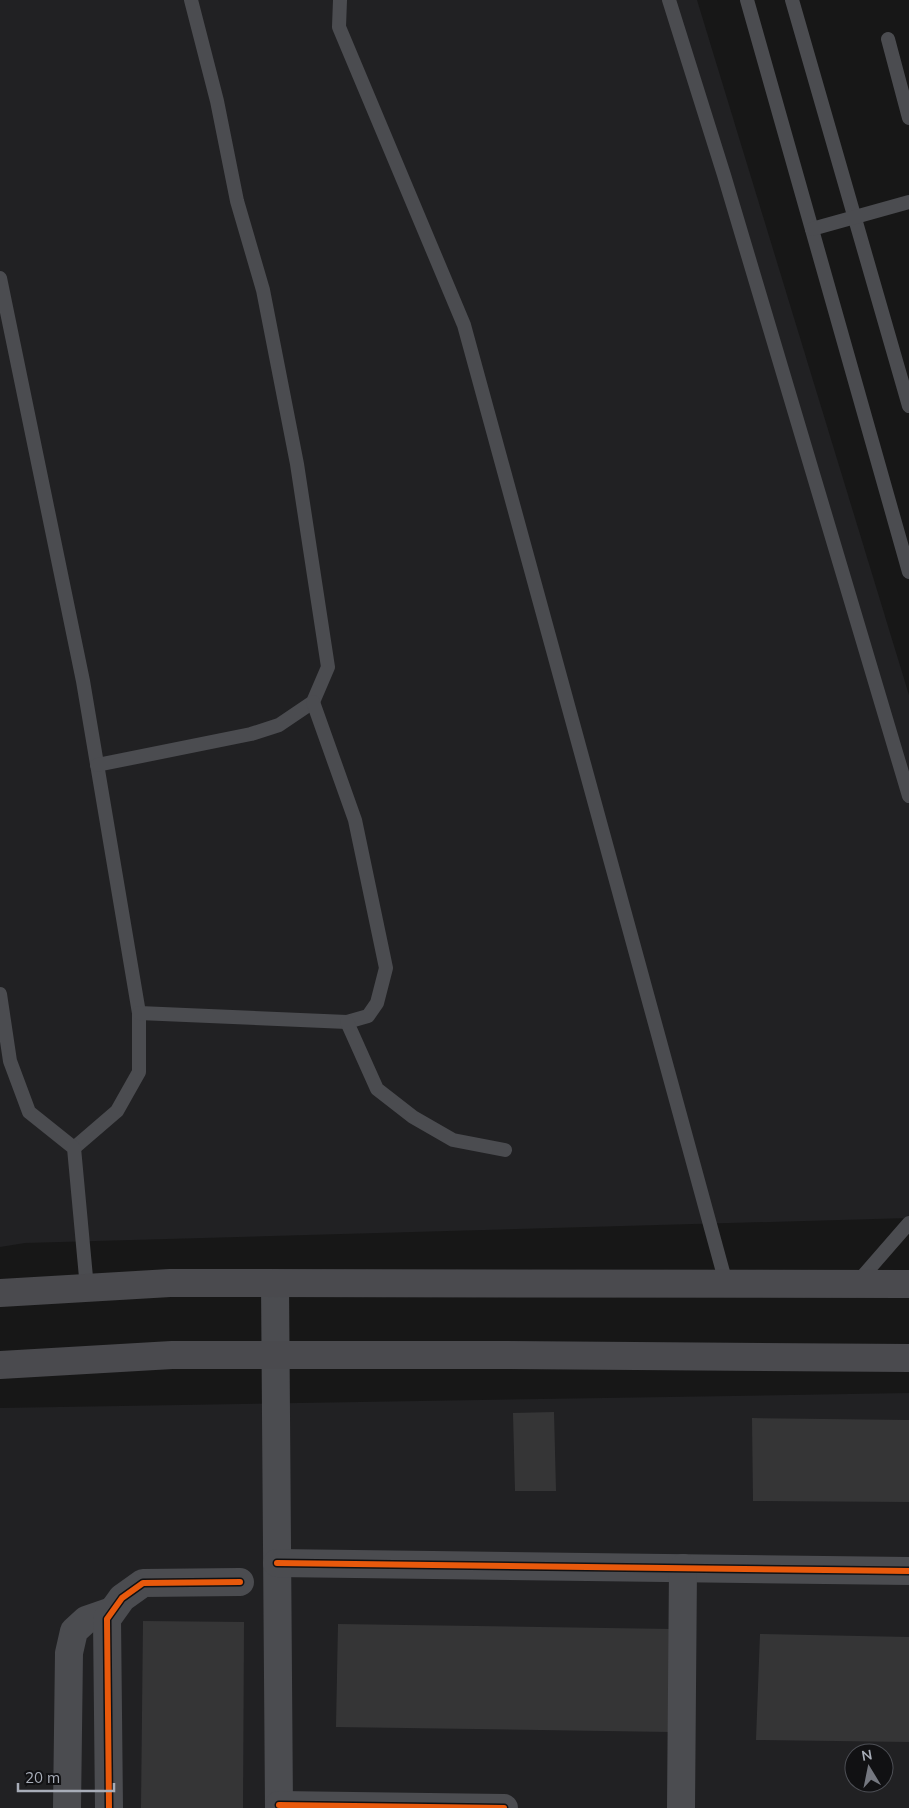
<svg xmlns="http://www.w3.org/2000/svg" width="909" height="1808" font-family="Mulish,sans-serif">
  <style>
    .built { fill: #212123; fill-rule: evenodd }
    .building { fill: #353536 }
    .lines { fill: none; stroke-linecap: round; stroke-linejoin: round }
    .service { stroke: #4b4c50; stroke-width: 14 }
    .minor { stroke: #4b4c50; stroke-width: 28 }
    .secondary { stroke: #4a4a4e; stroke-width: 28 }
    .cycleway-casing { stroke: #111113; stroke-width: 9 }
    .cycleway { stroke: #e8590c; stroke-width: 6 }
  </style>
  <rect width="100%" height="100%" fill="#171717"/>
  <g class="built">
    <path d="M 0,0 L 697,0 L 909,695 L 909,1218 L 25,1243 L 0,1247 Z"/>
    <path d="M 909,1393 L 909,1808 L 0,1808 L 0,1408 ZM 854,1753 L 884,1753 L 884,1783 L 854,1783 Z"/>
  </g>
  <g class="building">
    <path d="M 554,1412 L 556,1491 L 515,1491 L 513,1413 Z"/>
    <path d="M 752,1418 L 909,1420 L 909,1502 L 753,1501 Z"/>
    <path d="M 143,1621 L 244,1622 L 243,1808 L 141,1808 Z"/>
    <path d="M 338,1624 L 672,1629 L 670,1732 L 336,1727 Z"/>
    <path d="M 760,1634 L 909,1637 L 909,1742 L 756,1740 Z"/>
  </g>
  <g class="lines">
    <g class="service">
      <path d="M 340,0 L 339,27 L 464,325 L 726,1283"/>
      <path d="M 669,0 L 724,175 L 909,796"/>
      <path d="M 747,0 L 909,572"/>
      <path d="M 792,0 L 909,406"/>
      <path d="M 888,39 L 909,118"/>
      <path d="M 812,229 L 909,202"/>
      <path d="M 0,278 L 83,681 L 139,1013 L 139,1072 L 117,1111 L 74,1148"/>
      <path d="M 97,765 L 251,734 L 279,725 L 313,702 L 328,667 L 297,464 L 263,290 L 237,201 L 217,101 L 191,0"/>
      <path d="M 0,994 L 10,1061 L 29,1112 L 74,1148 L 87,1288"/>
      <path d="M 139,1013 L 347,1022 L 368,1016 L 377,1003 L 386,968 L 355,820 L 313,702"/>
      <path d="M 347,1022 L 377,1089 L 413,1117 L 453,1140 L 505,1150"/>
      <path d="M 856,1284 L 909,1223"/>
    </g>
    <g class="minor">
      <path d="M 275,1283 L 279,1808"/>
      <path d="M 277,1563 L 909,1571"/>
      <path d="M 279,1805 L 504,1808"/>
      <path d="M 67,1808 L 69,1653 L 74,1631 L 86,1620 L 112,1611"/>
      <path d="M 109,1808 L 107,1619 L 122,1598 L 143,1583 L 240,1582"/>
      <path d="M 681,1808 L 683,1568"/>
    </g>
    <g class="secondary">
      <path d="M 0,1293 L 170,1283 L 909,1284"/>
      <path d="M 0,1365 L 172,1355 L 493,1355 L 909,1358"/>
    </g>
    <g class="cycleway-casing">
      <g id="cycleway">
        <path d="M 277,1563 L 909,1571"/>
        <path d="M 279,1805 L 504,1808"/>
        <path d="M 109,1808 L 107,1619 L 122,1598 L 143,1583 L 240,1582"/>
      </g>
    </g>
    <use href="#cycleway" class="cycleway"/>
  </g>
  <g transform="translate(869 1768) rotate(350)"><circle r="24" fill="#111113" stroke="#4d4f55"/>
  <path d="M0-4L9 19L0 12L-9 19Z" fill="#757880"/>
  <text y="-8" font-size="14" font-weight="bold" text-anchor="middle" fill="#a8adb8">N</text>
  </g>
  <path d="M18 1783v8h96v-8" fill="none" stroke="#a8adb8" stroke-width="2.5"/>
  <text x="25" y="1783" font-size="15" fill="#a8adb8" stroke="#111113" stroke-width="4" paint-order="stroke">20 m</text>
</svg>
